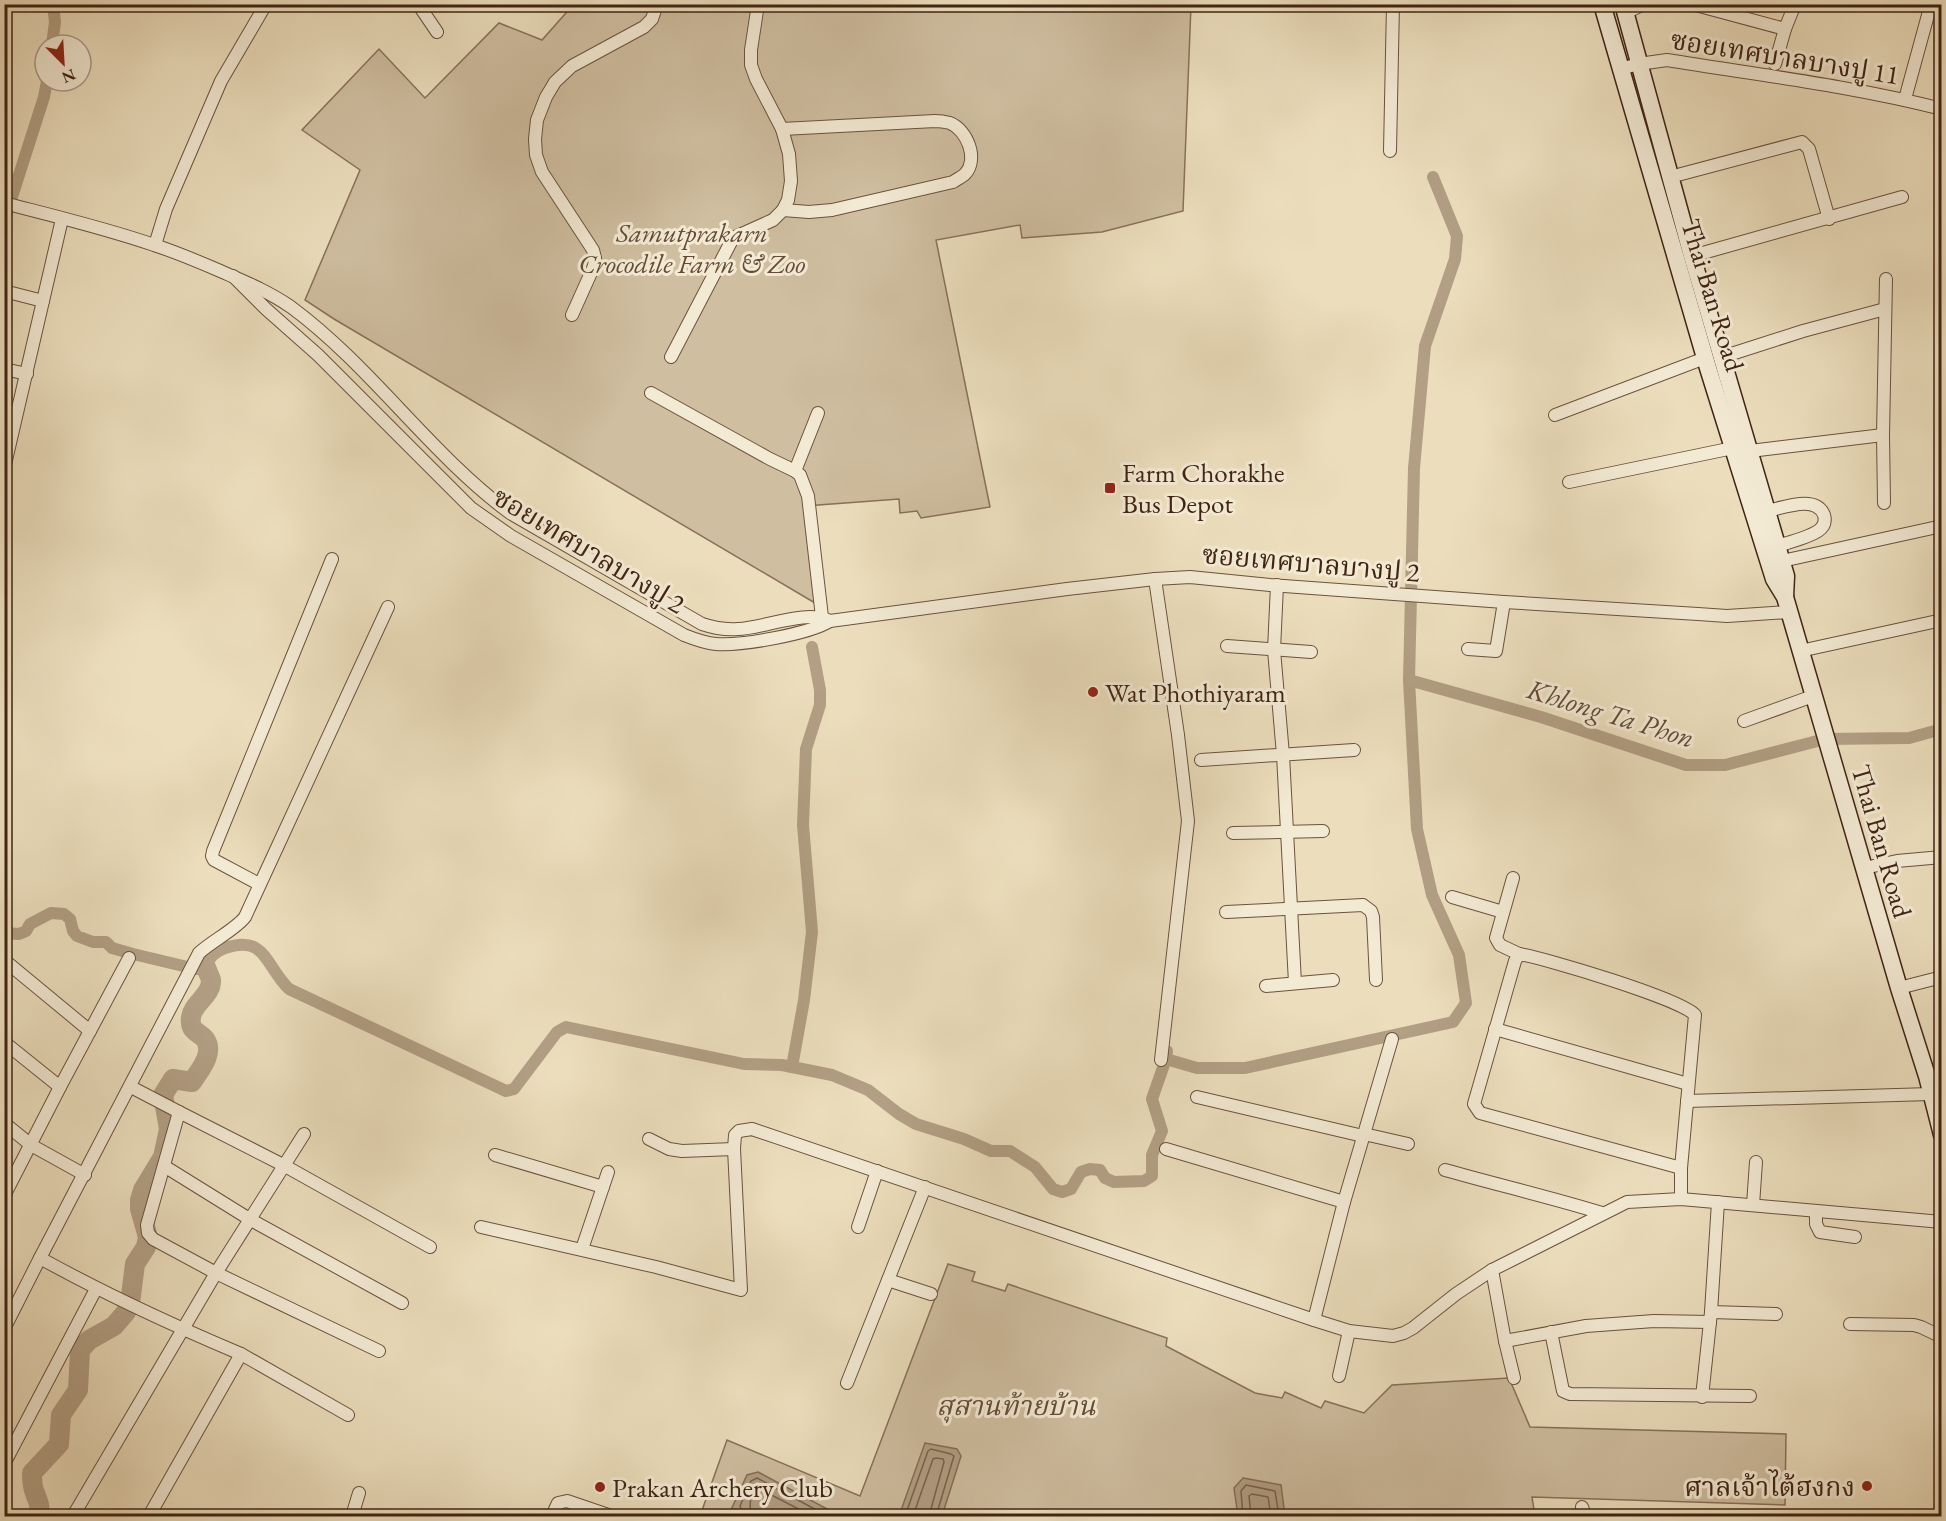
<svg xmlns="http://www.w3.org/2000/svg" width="1946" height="1521" font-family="'EB Garamond','Noto Serif Thai',serif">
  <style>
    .green { fill: #cfbea0; stroke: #88715a; stroke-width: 1.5 }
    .water { fill: #b29f84; stroke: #846e57; stroke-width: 1.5 }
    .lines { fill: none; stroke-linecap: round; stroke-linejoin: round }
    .shore { stroke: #79624c; stroke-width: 1.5 }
    .canal { stroke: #b29f84; stroke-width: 12 }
    .river { stroke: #b29f84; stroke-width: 20 }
    .street-casing { stroke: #6b523e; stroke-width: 14 }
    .secondary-casing { stroke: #402414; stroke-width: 19 }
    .street { stroke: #f3ead4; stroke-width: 12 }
    .secondary { stroke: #f3ead4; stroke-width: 16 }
    .poi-dot { fill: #8f2418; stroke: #f3ead4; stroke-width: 2 }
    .labels { text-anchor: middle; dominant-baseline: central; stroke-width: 6; stroke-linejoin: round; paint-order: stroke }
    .street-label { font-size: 27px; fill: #402414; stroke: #f3ead4 }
    .park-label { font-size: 27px; font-style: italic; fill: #644a37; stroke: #f3ead4 }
    .poi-label { font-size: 27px; fill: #402414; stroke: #f3ead4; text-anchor: start }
    .water-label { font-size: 28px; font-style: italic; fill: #624936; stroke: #f3ead4 }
  </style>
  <rect width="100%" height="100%" fill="#ecdebd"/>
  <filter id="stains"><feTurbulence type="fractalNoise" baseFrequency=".00333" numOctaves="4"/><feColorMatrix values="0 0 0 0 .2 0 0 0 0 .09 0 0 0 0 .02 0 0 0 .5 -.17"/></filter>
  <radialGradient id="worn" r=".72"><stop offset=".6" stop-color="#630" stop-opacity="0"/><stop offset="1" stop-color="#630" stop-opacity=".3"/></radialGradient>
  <g class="green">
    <path d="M 573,5 L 1191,5 L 1183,211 L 1102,232 L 1022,238 L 1020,225 L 936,240 L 990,507 L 921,518 L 917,511 L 900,513 L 899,499 L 805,506 L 815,603 L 334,319 L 305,300 L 360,170 L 302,130 L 379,49 L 425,98 L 499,23 L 542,40 Z"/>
    <path d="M 948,1264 L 975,1272 L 972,1281 L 1005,1291 L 1008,1284 L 1167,1338 L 1166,1346 L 1255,1393 L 1282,1398 L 1285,1392 L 1321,1408 L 1325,1401 L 1364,1413 L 1392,1385 L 1509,1378 L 1530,1427 L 1786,1434 L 1785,1505 L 1532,1497 L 1535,1516 L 700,1516 L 727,1440 L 860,1496 Z"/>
  </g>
  <g class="water">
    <path d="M 925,1443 L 957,1449 L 961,1456 L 942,1516 L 899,1516 Z"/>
    <path d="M 758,1472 L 829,1510 L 830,1516 L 742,1516 L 731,1510 L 747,1475 Z"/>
    <path d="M 1243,1478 L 1281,1485 L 1285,1516 L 1238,1516 L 1234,1488 Z"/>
  </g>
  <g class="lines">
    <g class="shore">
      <path d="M 744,1516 L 740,1506 L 751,1481 L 757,1478 L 822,1513 L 824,1516"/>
      <path d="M 751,1516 C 750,1505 748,1497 758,1488 L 812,1516"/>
      <path d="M 905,1516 L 928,1451 L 931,1449 L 951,1454 L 954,1456 L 936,1516"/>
      <path d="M 913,1516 L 933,1459 L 936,1458 L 943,1459 L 944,1462 L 929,1516"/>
      <path d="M 1243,1516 L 1241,1491 L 1246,1485 L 1275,1491 L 1279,1516"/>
      <path d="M 1251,1516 L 1249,1496 L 1252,1494 L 1268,1497 L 1271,1516"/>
    </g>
    <g class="canal">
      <path d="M 52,45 L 55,22 L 53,4"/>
      <path d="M 11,200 L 44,97 L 47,81"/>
      <path d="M 4,218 L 7,213"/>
      <path d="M 1409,680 L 1541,717 L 1686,765 L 1725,765 L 1825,739 L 1909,738 L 1942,729"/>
      <path d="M 4,933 L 19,934 L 26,931 L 30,924 L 51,913 L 64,914 L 70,919 L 73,931 L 77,936 L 93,942 L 106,942 L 112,948 L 133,954 L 196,969 L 206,967 C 209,957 215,952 225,948 C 266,934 265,966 289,989 L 506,1091 L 514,1089 L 557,1032 L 566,1027 L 744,1064 L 782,1065 L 832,1075 L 868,1090 L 899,1114 L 916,1124 L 964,1139 L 991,1151 L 1010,1151 L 1035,1167 L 1053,1189 L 1062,1192 L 1071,1189 L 1081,1172 L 1090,1169 L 1100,1170 L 1105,1178 L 1114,1182 L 1144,1181 L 1152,1176 L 1152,1155 L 1162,1131 L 1152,1099 L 1166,1059 L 1167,1051"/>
      <path d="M 1166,1059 L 1197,1068 L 1245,1068 L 1453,1022 L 1466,1003 L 1459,955 L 1432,895 L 1417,829 L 1409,680 L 1414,468 L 1425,346 L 1455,259 L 1457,236 L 1433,177"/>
      <path d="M 792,1067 L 804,1000 L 812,932 L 803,825 L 806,749 L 820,705 L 820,690 L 812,647"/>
    </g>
    <path class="river" d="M 37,1516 C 42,1507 38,1502 35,1493 C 32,1487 32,1480 32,1473 L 59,1444 L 61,1415 L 78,1390 L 80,1350 L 89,1340 L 114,1326 L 126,1312 L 130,1303 L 135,1264 L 146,1247 L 148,1237 L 140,1209 L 140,1200 L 143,1190 L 163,1157 L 169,1129 L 163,1095 L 173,1079 L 192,1082 C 199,1071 215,1053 205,1039 C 198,1031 189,1032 191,1017 C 193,1003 212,995 211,980 C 210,976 207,971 206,967"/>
    <g class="street-casing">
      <g id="street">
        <path d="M 418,4 L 437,32"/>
        <path d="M 1548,4 L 1549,4"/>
        <path d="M 1692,4 L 1785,29 L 1795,4"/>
        <path d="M 4,7 L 5,4"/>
        <path d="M 1625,13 L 1644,4"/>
        <path d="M 1775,64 L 1785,29"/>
        <path d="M 1620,69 L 1639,64 L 1667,60 C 1759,75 1852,86 1942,109"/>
        <path d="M 1905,99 L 1931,4"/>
        <path d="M 782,129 L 935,121 C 940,121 946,122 950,123 C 967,130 979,159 965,174 C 962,177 957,179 953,182 L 832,210 L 809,212 L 783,210"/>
        <path d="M 1390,151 L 1393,4"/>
        <path d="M 1670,177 L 1802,142 L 1809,149 L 1829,219"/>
        <path d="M 4,203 C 54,216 105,228 154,245 C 176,252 197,261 218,270 C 243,281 268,291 291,307 C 372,367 429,453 510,513 L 702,624 C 714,628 725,630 738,629 C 765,628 806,609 830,621"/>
        <path d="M 155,245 L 166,209 L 221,81 L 266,4"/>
        <path d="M 1692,256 L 1902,197"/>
        <path d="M 233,276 L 266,309 L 318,355 L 471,508 L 511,536 L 684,635 C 694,639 704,643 716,644 C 741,646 809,634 830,621 L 1067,589 L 1155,579 L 1190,577 L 1270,585 L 1504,602 L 1698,614 L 1727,616 L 1789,612"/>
        <path d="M 4,291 L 43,301"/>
        <path d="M 572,315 L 594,266 L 595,258 L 593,250 L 542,172 L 536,155 L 535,139 L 537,120 L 546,97 L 555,82 L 572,66 L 644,27 L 652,19 L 657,4"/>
        <path d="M 671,357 L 733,238 L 773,220 L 783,210 L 788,200 L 791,181 L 789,154 L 782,129 L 756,79 L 751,65 L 751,50 L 758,4"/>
        <path d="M 1722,357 L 1803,331 L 1885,309"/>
        <path d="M 4,369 L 27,374"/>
        <path d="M 651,393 L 770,459 L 795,471 L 800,475 L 808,496 L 822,617"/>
        <path d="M 1555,415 L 1705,358"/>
        <path d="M 1750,451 L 1883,435"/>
        <path d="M 4,469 L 62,219"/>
        <path d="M 795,471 L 818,413"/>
        <path d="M 1569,482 L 1733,448"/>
        <path d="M 1884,503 L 1883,435 L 1886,279"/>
        <path d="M 1767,511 C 1783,508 1816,494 1824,515 C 1826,522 1824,527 1818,531 C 1807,538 1790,542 1777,546"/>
        <path d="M 1782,561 L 1942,526"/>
        <path d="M 1155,579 L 1178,735 L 1188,821 L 1161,1060"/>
        <path d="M 1277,585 L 1274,650 L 1283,755 L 1295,983"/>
        <path d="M 1227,646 L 1311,652"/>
        <path d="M 1468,649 L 1496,651 L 1504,602"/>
        <path d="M 1800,651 L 1942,620"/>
        <path d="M 1744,721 L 1813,696"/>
        <path d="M 1201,760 L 1354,750"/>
        <path d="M 1233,833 L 1323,831"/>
        <path d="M 1864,868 L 1897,861 L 1942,857"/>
        <path d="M 1513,878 L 1496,938 L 1500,945 L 1519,954"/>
        <path d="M 259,884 L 214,860 L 212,856 L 213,851 L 332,559"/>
        <path d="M 1452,897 L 1503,912"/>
        <path d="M 1226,912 L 1363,905 L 1371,911 L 1373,917 L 1376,980"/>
        <path d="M 4,960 L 90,1031"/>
        <path d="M 1266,986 L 1333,980"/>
        <path d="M 1899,988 L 1942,977"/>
        <path d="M 1495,1029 L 1688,1084"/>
        <path d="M 4,1042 L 60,1087 L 129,958"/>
        <path d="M 131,1087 L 179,1112 L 147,1225 L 148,1233 L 153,1239 L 216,1273 L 379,1351"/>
        <path d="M 1197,1097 L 1363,1136"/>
        <path d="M 1687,1101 L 1931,1094"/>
        <path d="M 179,1112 L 285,1166 L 430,1247"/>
        <path d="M 4,1123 L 31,1145 L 85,1175"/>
        <path d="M 1364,1134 L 1408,1144"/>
        <path d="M 649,1139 L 669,1149 L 682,1151 L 734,1149"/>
        <path d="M 1166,1149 L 1344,1202"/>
        <path d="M 495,1155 L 603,1187"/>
        <path d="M 164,1166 L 251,1220 L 402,1303"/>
        <path d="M 1445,1170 C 1498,1185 1550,1197 1602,1213"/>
        <path d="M 4,1196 L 60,1087"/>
        <path d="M 1681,1199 L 1681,1168 L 1695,1015 C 1681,999 1545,958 1519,954 L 1515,961 L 1474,1104 L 1480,1113 L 1681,1168"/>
        <path d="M 1753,1205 L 1756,1162"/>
        <path d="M 1816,1211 L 1816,1224 L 1820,1232 L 1855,1237"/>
        <path d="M 481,1227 L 656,1267 L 741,1290 L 734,1149 L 735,1135 L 739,1131 L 752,1129 L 1314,1320 L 1349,1331 L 1393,1336 L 1404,1333 L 1413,1328 L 1456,1294 L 1492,1270 L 1627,1202 L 1681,1199 L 1942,1222"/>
        <path d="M 858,1227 L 877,1171"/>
        <path d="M 582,1249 L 608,1172"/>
        <path d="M 1492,1270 L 1505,1341 L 1514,1378"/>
        <path d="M 888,1280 L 931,1294"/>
        <path d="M 1711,1312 L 1718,1202"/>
        <path d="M 1314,1320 L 1344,1202 L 1392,1039"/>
        <path d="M 1850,1324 L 1914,1325 L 1921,1327 L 1942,1337"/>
        <path d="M 4,1329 L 40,1258"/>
        <path d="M 1551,1332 L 1563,1391 L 1570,1394 L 1750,1396"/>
        <path d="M 1505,1341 L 1586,1326 L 1654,1321 L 1710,1322 L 1711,1312 L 1776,1314"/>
        <path d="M 241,1354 C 172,1325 105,1294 40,1258 L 199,953 C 212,941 236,929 245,917 L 388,607"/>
        <path d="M 1339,1376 L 1349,1331"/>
        <path d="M 847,1383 L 925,1187"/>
        <path d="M 1702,1397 L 1710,1322"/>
        <path d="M 4,1464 L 96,1289"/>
        <path d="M 1582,1507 L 1585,1516"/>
        <path d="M 73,1516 L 216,1273 L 304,1134"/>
        <path d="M 149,1516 L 241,1354 L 348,1415"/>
        <path d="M 352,1516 L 359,1493"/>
        <path d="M 552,1516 L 558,1503 L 567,1501 L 611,1516"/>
      </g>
    </g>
    <g class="secondary-casing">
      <g id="secondary">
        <path d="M 1602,4 L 1708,368 L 1774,579 L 1785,597 L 1899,988 L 1927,1076 L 1942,1135"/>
        <path d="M 1623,4 L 1692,256 L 1786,576 L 1785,597"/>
      </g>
    </g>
    <use href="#street" class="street"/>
    <use href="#secondary" class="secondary"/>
  </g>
  <g class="poi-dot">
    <rect x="1104" y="482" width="12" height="12" rx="3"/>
    <circle cx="1093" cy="692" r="6"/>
    <circle cx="1867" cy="1486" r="6"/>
    <circle cx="600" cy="1487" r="6"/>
  </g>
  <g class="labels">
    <g class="street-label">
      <text transform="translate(1785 57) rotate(9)">ซอยเทศบาลบางปู 11</text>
      <text transform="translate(1713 295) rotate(73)">Thai Ban Road</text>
      <text transform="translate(589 550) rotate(31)">ซอยเทศบาลบางปู 2</text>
      <text transform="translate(1311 563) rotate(5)">ซอยเทศบาลบางปู 2</text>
      <text transform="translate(1882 841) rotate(74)">Thai Ban Road</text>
    </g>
    <g class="park-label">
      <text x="692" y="232">Samutprakarn<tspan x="692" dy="31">Crocodile Farm &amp; Zoo</tspan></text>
      <text x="1016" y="1405">สุสานท้ายบ้าน</text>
    </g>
    <g class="poi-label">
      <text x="1122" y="472">Farm Chorakhe<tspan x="1122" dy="31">Bus Depot</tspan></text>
      <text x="1105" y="692">Wat Phothiyaram</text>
      <text x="1855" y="1486" text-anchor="end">ศาลเจ้าไต้ฮงกง</text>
      <text x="612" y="1487">Prakan Archery Club</text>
    </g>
    <g class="water-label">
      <text transform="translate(1611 713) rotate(17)">Khlong Ta Phon</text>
    </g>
  </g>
  <rect width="1946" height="1521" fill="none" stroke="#ecdebd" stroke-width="24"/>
  <rect x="6" y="6" width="1934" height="1509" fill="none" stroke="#402414" stroke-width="3"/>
  <rect x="12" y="12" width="1922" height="1497" fill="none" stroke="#402414" stroke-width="1.5"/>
  <g transform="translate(63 63) rotate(156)"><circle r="28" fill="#f3ead4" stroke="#ab9b87" stroke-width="1.5"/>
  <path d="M0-4.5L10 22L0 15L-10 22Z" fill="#8f2418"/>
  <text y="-9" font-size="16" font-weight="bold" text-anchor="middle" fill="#402414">N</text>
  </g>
  <rect width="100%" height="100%" filter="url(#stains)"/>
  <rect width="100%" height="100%" fill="url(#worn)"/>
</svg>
